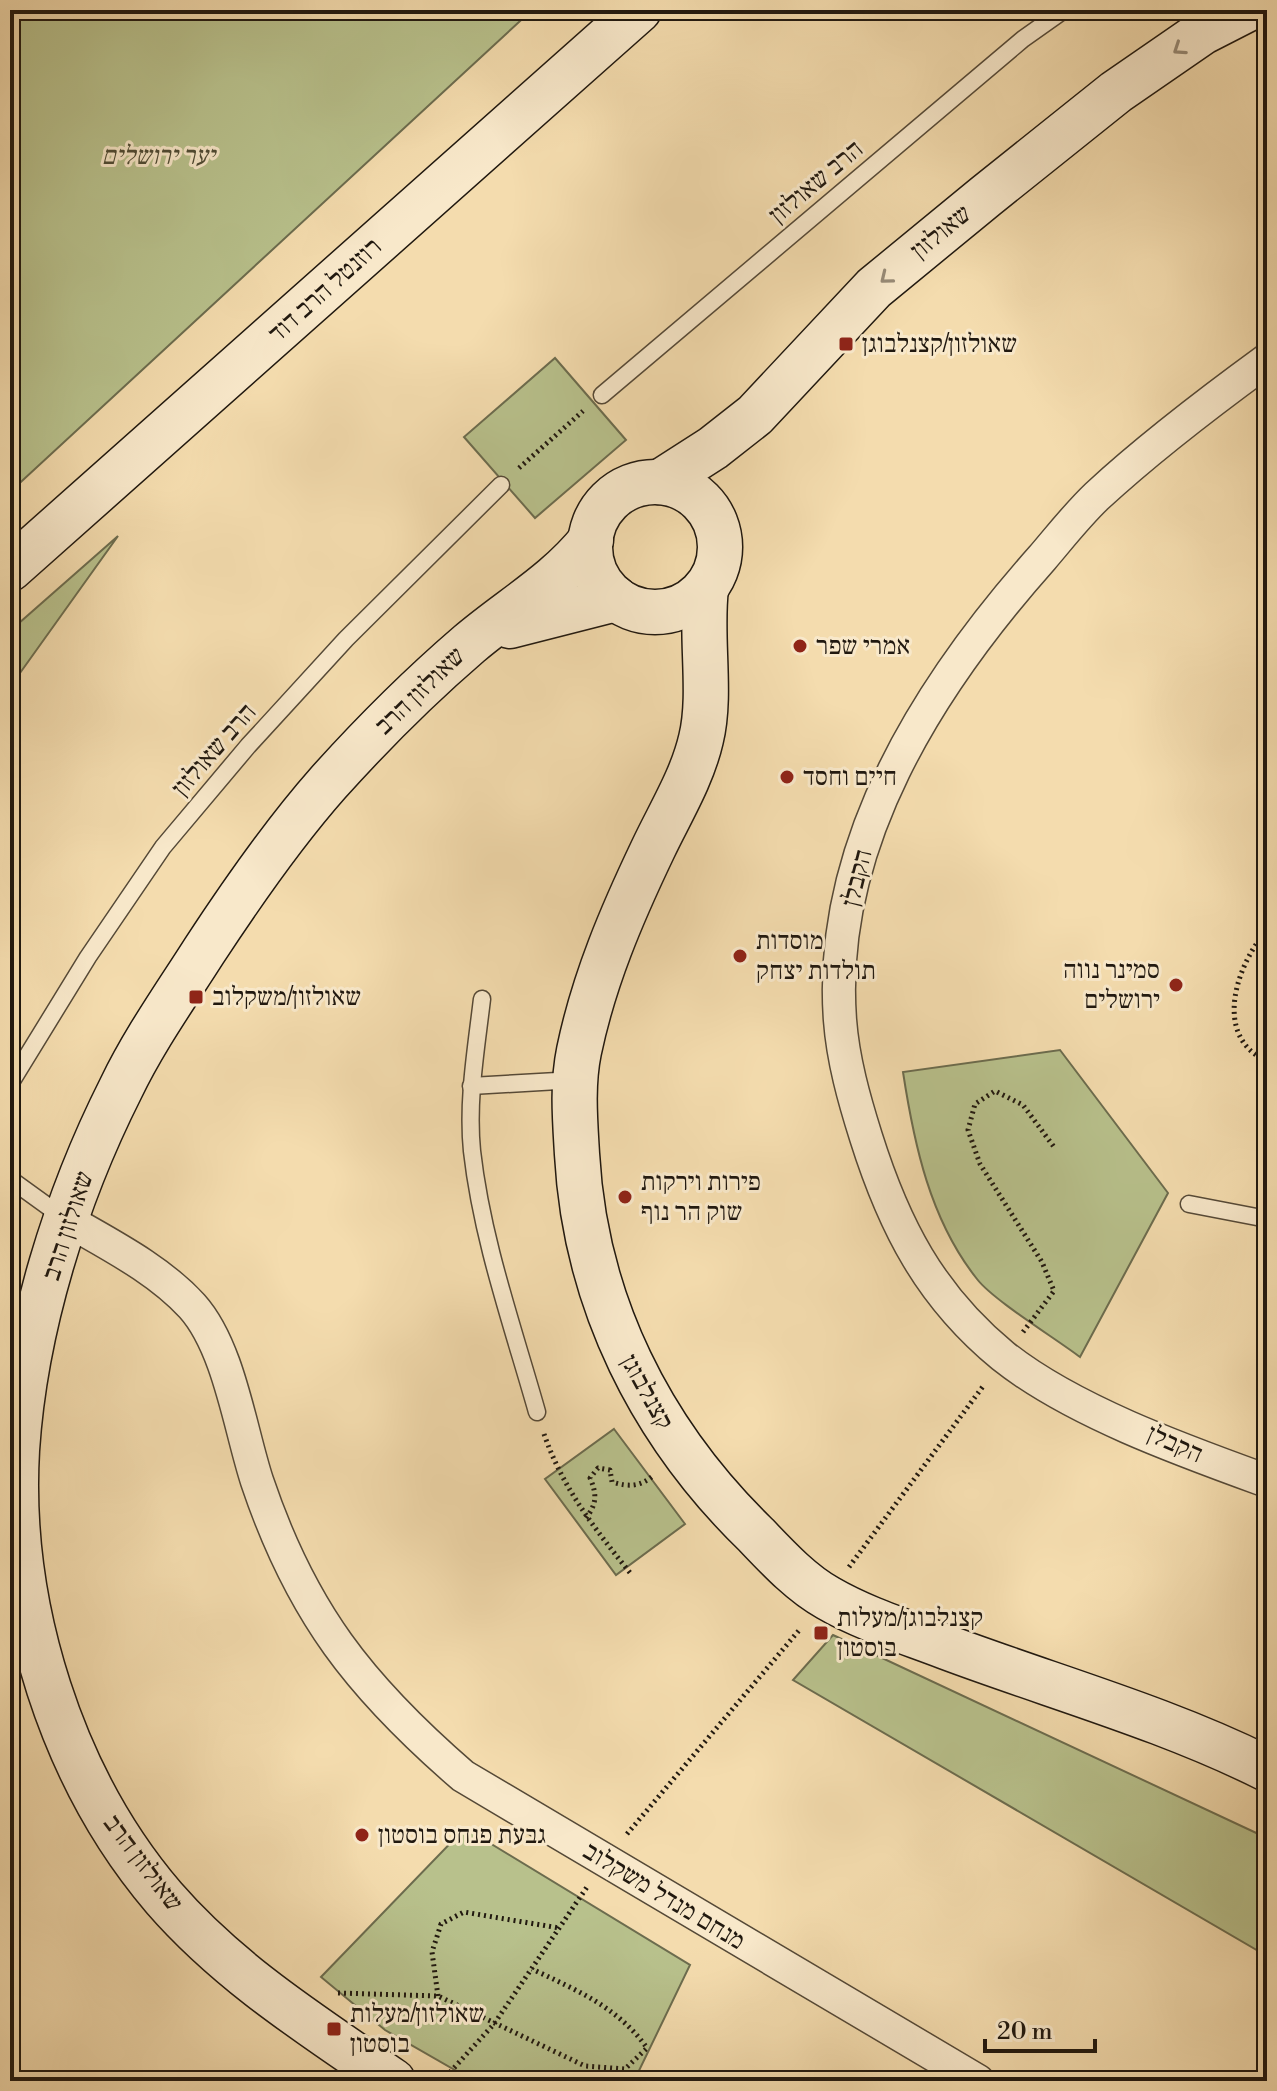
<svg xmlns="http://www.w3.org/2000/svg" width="1277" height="2091" font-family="'Libre Bodoni','Frank Ruhl Libre',serif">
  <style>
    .green { fill: #b8c18c; stroke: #6c6c4e; stroke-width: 2 }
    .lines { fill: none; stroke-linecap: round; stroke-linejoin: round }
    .lane-casing { stroke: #554937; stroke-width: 19 }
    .street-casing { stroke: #554937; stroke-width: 35 }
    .secondary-casing { stroke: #20180f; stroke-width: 47 }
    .path { stroke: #20180f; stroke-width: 5; stroke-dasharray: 2 4; stroke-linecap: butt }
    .lane { stroke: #f8e8ca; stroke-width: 16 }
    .street { stroke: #f8e8ca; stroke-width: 32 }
    .secondary { stroke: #f8e8ca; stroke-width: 44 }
    .oneway { stroke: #978a76 }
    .poi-dot { fill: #8f2418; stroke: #f8e8ca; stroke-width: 3 }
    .labels { text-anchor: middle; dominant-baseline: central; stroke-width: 6; stroke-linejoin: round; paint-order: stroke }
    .park-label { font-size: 26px; font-style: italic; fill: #4e4b34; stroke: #f8e8ca }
    .street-label { font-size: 26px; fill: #20180f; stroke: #f8e8ca }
    .poi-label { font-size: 26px; fill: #20180f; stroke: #f8e8ca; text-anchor: start }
  </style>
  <rect width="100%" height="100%" fill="#f4dcae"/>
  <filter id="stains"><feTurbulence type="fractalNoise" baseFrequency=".0025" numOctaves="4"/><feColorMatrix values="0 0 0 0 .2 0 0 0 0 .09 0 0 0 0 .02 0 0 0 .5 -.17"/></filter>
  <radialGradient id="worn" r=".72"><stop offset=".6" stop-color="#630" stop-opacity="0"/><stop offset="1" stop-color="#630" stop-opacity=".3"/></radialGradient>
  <g class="green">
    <path d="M 10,10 L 532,10 L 10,492 Z"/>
    <path d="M 555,358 L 626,440 L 535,518 L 464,437 Z"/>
    <path d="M 118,536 L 10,687 L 10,631 Z"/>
    <path d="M 1060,1050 L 1168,1193 L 1080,1357 C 1055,1338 993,1300 977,1279 C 930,1220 914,1144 903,1072 Z"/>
    <path d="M 614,1429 L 685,1524 L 616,1575 L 545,1479 Z"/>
    <path d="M 833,1635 L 1267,1838 L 1267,1956 L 793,1680 Z"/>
    <path d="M 465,1828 L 690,1965 L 634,2081 L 474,2081 L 385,2030 L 321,1977 Z"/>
  </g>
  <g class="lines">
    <g class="lane-casing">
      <g id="lane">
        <path d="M 602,395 L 1023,39 L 1064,10"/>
        <path d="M 482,999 C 476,1050 467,1101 472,1151 C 482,1240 513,1327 537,1412"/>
        <path d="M 10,1084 L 88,957 L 163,847 L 248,746 L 346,639 L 501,485"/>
        <path d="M 471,1086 L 575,1080"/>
        <path d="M 10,1179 L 64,1218"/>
        <path d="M 1189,1204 L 1267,1219"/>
      </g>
    </g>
    <g class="street-casing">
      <g id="street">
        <path d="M 1267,360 C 1208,403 1150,447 1097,496 C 1077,515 1060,537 1042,558 C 930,684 827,844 840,1020 C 843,1060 854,1099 866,1137 C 894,1226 930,1296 1003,1356 C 1072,1411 1184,1451 1267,1481"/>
        <path d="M 67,1220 C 110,1245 158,1269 192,1306 C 229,1347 240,1429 257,1481 C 301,1612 360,1687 463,1776 L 978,2081"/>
      </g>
    </g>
    <g class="secondary-casing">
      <g id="secondary">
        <path d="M 660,482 L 713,448 L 755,415 L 874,288 L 986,196 L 1116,92 L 1203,32 L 1246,10"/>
        <circle cx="655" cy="547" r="65"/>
        <path d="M 10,569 L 639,10"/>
        <path d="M 706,588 C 700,637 712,694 701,739 C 692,778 670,813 653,849 C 622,914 594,979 579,1051 C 572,1085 575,1120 577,1154 C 585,1302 651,1433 756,1535 C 777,1557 801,1583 828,1598 C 864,1619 907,1632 946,1647 C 1053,1687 1165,1718 1267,1769"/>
        <path d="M 510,626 L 616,599"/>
        <path d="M 393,2081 C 313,2026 229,1973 164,1898 C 62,1779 8,1607 17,1450 C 25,1328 66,1197 121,1088 C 144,1040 176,995 204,951 C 242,893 282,835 328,783 C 372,734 419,687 469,644 C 510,609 557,583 591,540"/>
      </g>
    </g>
    <g class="path">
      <path d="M 519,468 L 583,411"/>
      <path d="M 1267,930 C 1236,965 1212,1037 1267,1061"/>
      <path d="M 1023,1332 L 1054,1291 L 1042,1262 L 980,1164 L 968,1130 L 975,1104 L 995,1091 L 1023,1105 L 1054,1147"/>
      <path d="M 544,1434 C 563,1489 595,1529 631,1574"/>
      <path d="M 586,1518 C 597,1504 597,1494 590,1478 L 598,1468 L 610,1470 L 612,1482 C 629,1487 640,1487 654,1475"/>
      <path d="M 849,1567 L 984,1385"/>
      <path d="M 627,1834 L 801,1628"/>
      <path d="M 338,1993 L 438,1996 L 585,2066 L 625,2069 L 647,2048 C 618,2007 576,1990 532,1969"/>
      <path d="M 438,1996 L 432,1952 L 441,1924 L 464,1912 L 559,1928"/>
      <path d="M 442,2081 L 494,2024 L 587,1887"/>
    </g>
    <use href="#lane" class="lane"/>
    <use href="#street" class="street"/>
    <use href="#secondary" class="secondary"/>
  </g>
  <defs><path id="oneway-chevron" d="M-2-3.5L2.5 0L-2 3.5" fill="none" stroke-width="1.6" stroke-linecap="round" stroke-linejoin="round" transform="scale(2)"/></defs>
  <g class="oneway">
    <use href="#oneway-chevron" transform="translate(1179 49) rotate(146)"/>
    <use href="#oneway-chevron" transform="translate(886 278) rotate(141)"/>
  </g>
  <g class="poi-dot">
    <rect x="838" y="336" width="16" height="16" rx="4"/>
    <circle cx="800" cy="646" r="8"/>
    <circle cx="787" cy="777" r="8"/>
    <circle cx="740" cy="956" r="8"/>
    <circle cx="1176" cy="985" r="8"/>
    <rect x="188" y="989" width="16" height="16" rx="4"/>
    <circle cx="625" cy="1197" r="8"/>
    <rect x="813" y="1625" width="16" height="16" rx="4"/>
    <circle cx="362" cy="1835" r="8"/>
    <rect x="326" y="2021" width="16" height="16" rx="4"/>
  </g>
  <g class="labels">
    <g class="park-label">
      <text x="158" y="156">יער ירושלים</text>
    </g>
    <g class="street-label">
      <text transform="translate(816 182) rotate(-40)">הרב שאולזון</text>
      <text transform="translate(941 232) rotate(-39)">שאולזון</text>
      <text transform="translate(325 290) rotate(-42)">רוזנטל הרב דוד</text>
      <text transform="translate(420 691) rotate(-44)">שאולזון הרב</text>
      <text transform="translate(214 750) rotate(-49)">הרב שאולזון</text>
      <text transform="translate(857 878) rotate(-76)">הקבלן</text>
      <text transform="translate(68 1226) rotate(-72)">שאולזון הרב</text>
      <text transform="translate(647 1392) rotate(61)">קצנלבוגן</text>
      <text transform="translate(1175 1444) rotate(24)">הקבלן</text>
      <text transform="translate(143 1863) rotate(53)">שאולזון הרב</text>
      <text transform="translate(664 1896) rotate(31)">מנחם מנדל משקלוב</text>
    </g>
    <g class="poi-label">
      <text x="862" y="344">שאולזון/קצנלבוגן</text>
      <text x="816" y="646">אמרי שפר</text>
      <text x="803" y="777">חיים וחסד</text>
      <text x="756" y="941">מוסדות<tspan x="756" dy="30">תולדות יצחק</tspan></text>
      <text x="1160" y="970" text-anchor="end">סמינר נווה<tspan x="1160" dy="30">ירושלים</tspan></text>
      <text x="212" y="997">שאולזון/משקלוב</text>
      <text x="641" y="1182">פירות וירקות<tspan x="641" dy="30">שוק הר נוף</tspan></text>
      <text x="837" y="1618">קצנלבוגן/מעלות<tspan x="837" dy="30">בוסטון</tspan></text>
      <text x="378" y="1835">גבעת פנחס בוסטון</text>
      <text x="350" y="2014">שאולזון/מעלות<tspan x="350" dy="30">בוסטון</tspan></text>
    </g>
  </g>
  <rect width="1277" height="2091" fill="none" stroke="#f4dcae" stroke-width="40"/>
  <rect x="12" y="12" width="1253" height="2067" fill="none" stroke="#20180f" stroke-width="4"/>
  <rect x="20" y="20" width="1237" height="2051" fill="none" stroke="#20180f" stroke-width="2"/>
  <path d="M985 2039v12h110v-12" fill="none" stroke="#20180f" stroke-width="4"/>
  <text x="997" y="2039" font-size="24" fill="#20180f" stroke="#f8e8ca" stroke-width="6" paint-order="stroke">20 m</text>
  <rect width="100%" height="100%" filter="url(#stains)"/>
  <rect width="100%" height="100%" fill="url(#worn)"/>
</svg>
